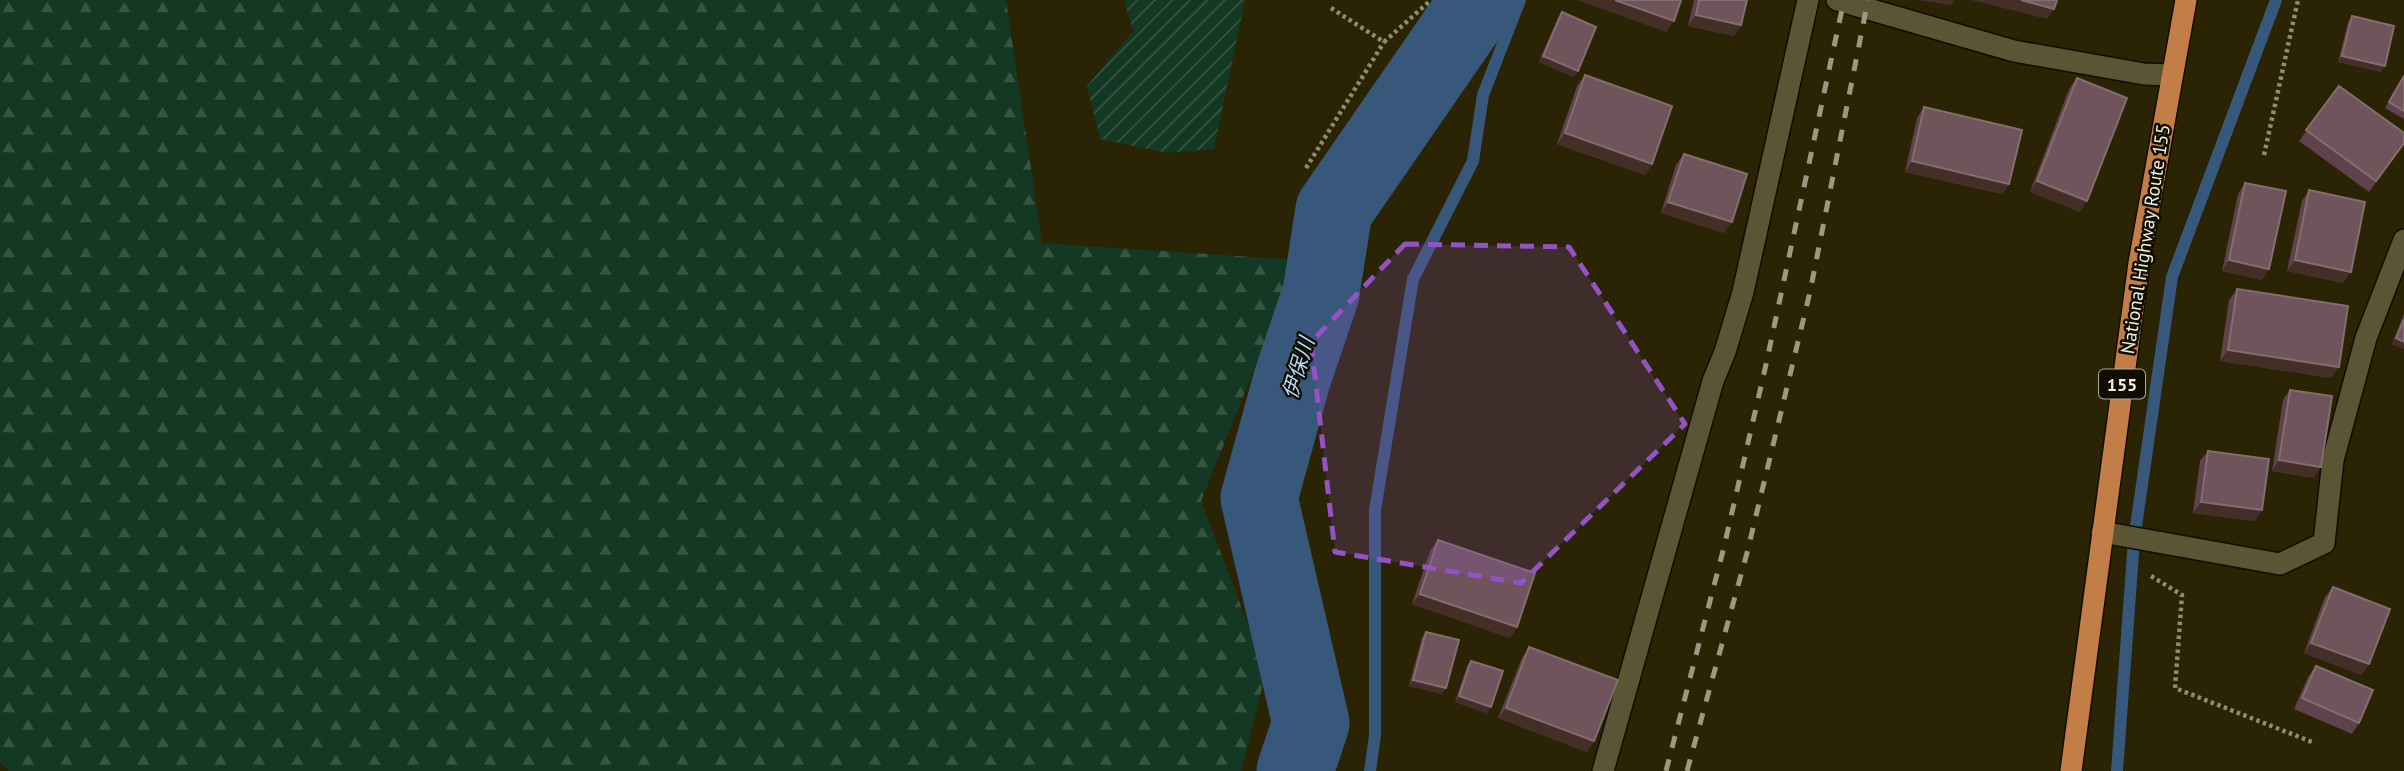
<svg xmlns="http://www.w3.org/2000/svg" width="2404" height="771" font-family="'PT Sans','Noto Sans JP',sans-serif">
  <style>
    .forest { fill: url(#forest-firs) }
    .garden { fill: url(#garden-furrows) }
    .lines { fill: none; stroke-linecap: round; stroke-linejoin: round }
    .stream { stroke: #37587a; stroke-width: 12 }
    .river { stroke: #37587a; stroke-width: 77 }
    .minor-casing { stroke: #110d00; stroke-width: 24 }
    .trunk-casing { stroke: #110d00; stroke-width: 24 }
    .path { stroke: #908b72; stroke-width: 4.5; stroke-dasharray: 3.5 3.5; stroke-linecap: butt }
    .minor { stroke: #5b5435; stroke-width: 21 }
    .trunk { stroke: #c37e48; stroke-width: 21 }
    .rail { stroke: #9d9881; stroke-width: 5; stroke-dasharray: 12 12; stroke-linecap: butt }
    .wall { fill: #5f424b }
    .shaded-wall { fill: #432e28 }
    .building { fill: #6f555b; stroke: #836d6f; stroke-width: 2 }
    .marked { fill: #9353c5; fill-opacity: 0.2; stroke: #9353c5; stroke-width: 5; stroke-dasharray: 14 9; stroke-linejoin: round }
    .labels { text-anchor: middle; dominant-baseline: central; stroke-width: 5; stroke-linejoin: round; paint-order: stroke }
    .shield { fill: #100d03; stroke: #aeab9c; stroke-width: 2 }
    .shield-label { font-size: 18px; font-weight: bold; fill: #f2efdd }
    .street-label { font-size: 19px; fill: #f2efdd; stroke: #100d03 }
    .water-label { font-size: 21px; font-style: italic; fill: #b8d8fb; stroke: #100d03 }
  </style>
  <defs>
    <pattern id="forest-firs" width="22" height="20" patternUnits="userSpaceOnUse" patternTransform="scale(1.75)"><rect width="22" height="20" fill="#133824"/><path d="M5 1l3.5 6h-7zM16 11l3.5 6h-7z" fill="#365543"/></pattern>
    <pattern id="garden-furrows" width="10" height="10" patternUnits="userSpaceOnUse" patternTransform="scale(1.75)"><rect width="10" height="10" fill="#133824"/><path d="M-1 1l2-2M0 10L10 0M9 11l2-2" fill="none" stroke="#365543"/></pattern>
  </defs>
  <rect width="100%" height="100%" fill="#2a2304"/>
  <path class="forest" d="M 0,0 L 1006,0 L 1042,243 L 1298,260 L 1201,501 L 1266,672 L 1241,771 L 9,771 L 0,762 Z"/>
  <path class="garden" d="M 1124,0 L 1245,0 L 1214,149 L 1167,153 L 1100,139 L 1087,86 L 1133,31 Z"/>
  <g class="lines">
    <g class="stream">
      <path d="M 1370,771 L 1375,735 L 1375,510 L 1413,279 L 1473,161 L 1483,95 L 1520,0"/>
      <path d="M 2117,771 L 2134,540 L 2172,277 L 2276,0"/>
    </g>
    <path class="river" d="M 1295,771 L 1311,723 L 1259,498 L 1292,379 L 1321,293 L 1334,210 L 1479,0"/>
    <g class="minor-casing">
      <g id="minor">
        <path d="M 1837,0 L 2014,51 L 2144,74 L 2172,75"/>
        <path d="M 2102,532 L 2280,564 L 2324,543 L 2333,460 L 2366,338 L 2404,240"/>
        <path d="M 1603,771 L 1713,381 L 1725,352 L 1743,292 L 1808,0"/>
      </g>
    </g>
    <g class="trunk-casing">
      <path id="trunk" d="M 2071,771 L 2139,263 L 2186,0"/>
    </g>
    <g class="path">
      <path d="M 1331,8 L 1384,42 L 1431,0"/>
      <path d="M 2264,155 L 2298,0"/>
      <path d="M 1306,168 L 1384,42"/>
      <path d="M 2151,576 L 2182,595 L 2175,688 L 2312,742"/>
    </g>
    <use href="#minor" class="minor"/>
    <use href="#trunk" class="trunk"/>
    <g class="rail">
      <path d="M 1666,771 L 1724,547 L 1765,369 L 1844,0"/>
      <path d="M 1687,771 L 1747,553 L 1810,292 L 1868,0"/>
    </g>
  </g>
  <g class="wall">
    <path d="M 1694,0 L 1747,0 L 1734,36 L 1688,26 Z"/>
    <path d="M 1562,12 L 1574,77 L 1539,62 L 1558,18 Z"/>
    <path d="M 2352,16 L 2381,72 L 2338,62 L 2348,22 Z"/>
    <path d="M 1585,75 L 1652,164 L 1645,175 L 1557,144 L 1577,86 Z"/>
    <path d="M 2404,75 L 2404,119 L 2385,108 Z"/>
    <path d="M 2077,78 L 2080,212 L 2030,192 L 2069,89 Z"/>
    <path d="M 2339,86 L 2404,143 L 2369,192 L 2299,141 Z"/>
    <path d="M 1924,107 L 2009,184 L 2002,194 L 1905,172 L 1917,118 Z"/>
    <path d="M 1684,154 L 1724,233 L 1661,213 L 1676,165 Z"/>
    <path d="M 2245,183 L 2262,280 L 2222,271 L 2238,194 Z"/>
    <path d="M 2309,190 L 2343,283 L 2287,271 L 2302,201 Z"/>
    <path d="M 2237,289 L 2331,378 L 2220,361 L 2229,300 Z"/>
    <path d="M 2404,314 L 2404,349 L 2392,344 Z"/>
    <path d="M 2290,390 L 2314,478 L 2272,471 L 2283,400 Z"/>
    <path d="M 2208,451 L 2255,521 L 2193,513 L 2200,461 Z"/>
    <path d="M 1438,540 L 1517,627 L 1510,638 L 1412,604 L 1430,551 Z"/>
    <path d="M 2333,587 L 2369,664 L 2361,675 L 2304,653 L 2325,597 Z"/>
    <path d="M 1426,632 L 1442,694 L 1409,686 L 1422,637 Z"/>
    <path d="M 1529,647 L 1594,741 L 1587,752 L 1498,718 L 1522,658 Z"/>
    <path d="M 1471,661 L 1487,713 L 1455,702 L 1467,666 Z"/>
    <path d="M 2316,666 L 2359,723 L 2352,734 L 2294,709 L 2308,677 Z"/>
  </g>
  <g class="shaded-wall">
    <path d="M 1577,0 L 1615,0 L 1674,21 L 1666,32 Z"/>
    <path d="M 1915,0 L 1954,0 L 1951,5 Z"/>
    <path d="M 1971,0 L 2021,0 L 2054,9 L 2047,19 Z"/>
    <path d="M 1696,15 L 1741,25 L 1734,36 L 1688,26 Z"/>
    <path d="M 1543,56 L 1578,71 L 1574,77 L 1539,62 Z"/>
    <path d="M 2342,56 L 2385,66 L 2381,72 L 2338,62 Z"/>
    <path d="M 1565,133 L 1652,164 L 1645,175 L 1557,144 Z"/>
    <path d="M 1912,161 L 2009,184 L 2002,194 L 1905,172 Z"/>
    <path d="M 2037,181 L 2087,201 L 2080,212 L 2030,192 Z"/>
    <path d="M 1668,202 L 1732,222 L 1724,233 L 1661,213 Z"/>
    <path d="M 2229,260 L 2269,269 L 2262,280 L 2222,271 Z"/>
    <path d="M 2295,260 L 2351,272 L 2343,283 L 2287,271 Z"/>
    <path d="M 2396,338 L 2404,342 L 2404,349 L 2392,344 Z"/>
    <path d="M 2228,350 L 2339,367 L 2331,378 L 2220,361 Z"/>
    <path d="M 2279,460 L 2321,467 L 2314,478 L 2272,471 Z"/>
    <path d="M 2201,502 L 2262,510 L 2255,521 L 2193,513 Z"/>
    <path d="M 1420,594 L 1517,627 L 1510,638 L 1412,604 Z"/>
    <path d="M 2311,643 L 2369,664 L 2361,675 L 2304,653 Z"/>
    <path d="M 1413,680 L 1446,688 L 1442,694 L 1409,686 Z"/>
    <path d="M 1459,696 L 1491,707 L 1487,713 L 1455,702 Z"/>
    <path d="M 1506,708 L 1594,741 L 1587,752 L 1498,718 Z"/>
  </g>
  <g class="building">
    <path d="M 1615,0 L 1681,0 L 1674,21 Z"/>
    <path d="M 1699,0 L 1747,0 L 1741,25 L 1696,15 Z"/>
    <path d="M 2021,0 L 2057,0 L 2054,9 Z"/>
    <path d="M 1562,12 L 1596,27 L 1578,71 L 1543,56 Z"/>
    <path d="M 2352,16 L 2394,26 L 2385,66 L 2342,56 Z"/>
    <path d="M 1585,75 L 1672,106 L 1652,164 L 1565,133 Z"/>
    <path d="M 2404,76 L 2404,111 L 2389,102 Z"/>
    <path d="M 2077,78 L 2127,98 L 2087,201 L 2037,181 Z"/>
    <path d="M 2339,86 L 2404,133 L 2404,143 L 2376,181 L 2306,130 Z"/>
    <path d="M 1924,107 L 2022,130 L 2009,184 L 1912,161 Z"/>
    <path d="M 1684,154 L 1747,174 L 1732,222 L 1668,202 Z"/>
    <path d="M 2245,183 L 2286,191 L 2269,269 L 2229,260 Z"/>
    <path d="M 2309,190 L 2365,202 L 2351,272 L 2295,260 Z"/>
    <path d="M 2237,289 L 2348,306 L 2339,367 L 2228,350 Z"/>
    <path d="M 2404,319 L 2404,342 L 2396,338 Z"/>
    <path d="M 2290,390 L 2332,396 L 2321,467 L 2279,460 Z"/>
    <path d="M 2208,451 L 2269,459 L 2262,510 L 2201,502 Z"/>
    <path d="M 1438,540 L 1535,573 L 1517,627 L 1420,594 Z"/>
    <path d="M 2333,587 L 2390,609 L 2369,664 L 2311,643 Z"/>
    <path d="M 1426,632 L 1459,640 L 1446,688 L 1413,680 Z"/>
    <path d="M 1529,647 L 1618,680 L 1594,741 L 1506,708 Z"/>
    <path d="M 1471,661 L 1503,671 L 1491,707 L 1459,696 Z"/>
    <path d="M 2316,666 L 2373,690 L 2359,723 L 2302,698 Z"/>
  </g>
  <path class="marked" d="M 1405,244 L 1569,247 L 1685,424 L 1521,583 L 1335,552 L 1311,342 Z"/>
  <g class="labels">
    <rect class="shield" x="2099" y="369.5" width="46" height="29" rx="5"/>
    <g class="shield-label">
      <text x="2122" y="384">155</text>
    </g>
    <g class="street-label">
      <text transform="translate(2145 239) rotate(-81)">National Highway Route 155</text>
    </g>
    <g class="water-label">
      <text transform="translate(1298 368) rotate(-73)">伊保川</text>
    </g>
  </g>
</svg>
